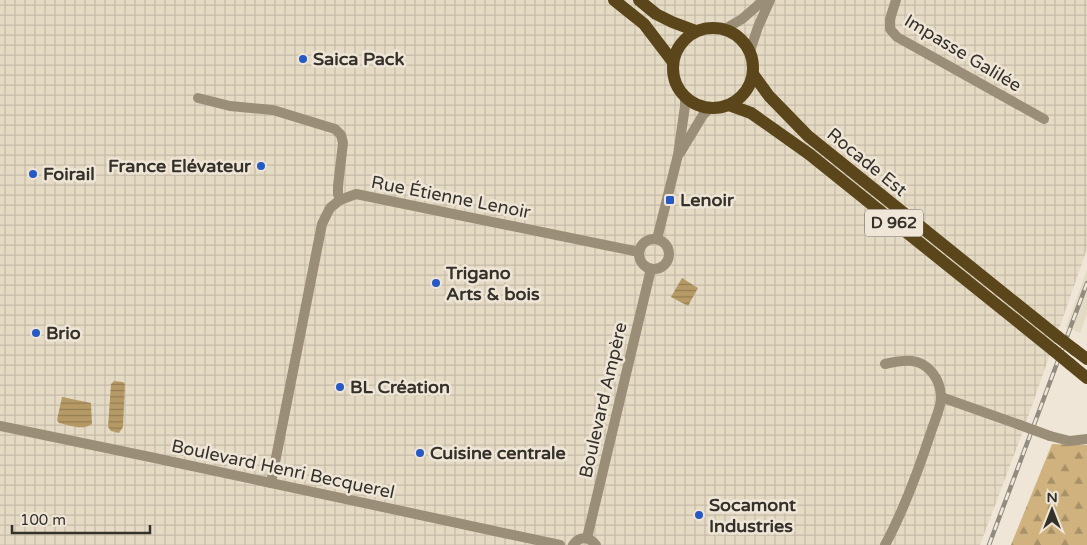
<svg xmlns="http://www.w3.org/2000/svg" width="1087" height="545" font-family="'Varela Round',sans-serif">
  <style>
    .built { fill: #e5dac4 }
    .industrial { fill: url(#industrial-grid) }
    .forest { fill: url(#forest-firs) }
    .water { fill: url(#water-rules) }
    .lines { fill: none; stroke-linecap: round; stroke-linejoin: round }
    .minor { stroke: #9a8e78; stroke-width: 10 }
    .primary { stroke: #5b461b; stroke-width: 12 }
    .rail-casing { stroke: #918b80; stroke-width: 4.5 }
    .rail { stroke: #efe6d7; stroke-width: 2.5; stroke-dasharray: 8; stroke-linecap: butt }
    .minor-bridge { stroke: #9a8e78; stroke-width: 10 }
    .primary-bridge { stroke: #5b461b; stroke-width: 12 }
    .poi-dot { fill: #2559c6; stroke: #efe6d7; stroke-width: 2 }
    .labels { text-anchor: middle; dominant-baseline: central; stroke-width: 5; stroke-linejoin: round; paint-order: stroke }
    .shield { fill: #efe6d7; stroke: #6c675f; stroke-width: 1 }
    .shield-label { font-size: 16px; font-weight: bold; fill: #34312b }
    .street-label { font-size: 18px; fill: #34312b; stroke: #efe6d7 }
    .poi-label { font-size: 18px; font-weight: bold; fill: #34312b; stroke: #efe6d7; text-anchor: start }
  </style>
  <defs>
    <pattern id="industrial-grid" width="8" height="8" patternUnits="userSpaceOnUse" patternTransform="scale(1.25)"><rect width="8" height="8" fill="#e5dac4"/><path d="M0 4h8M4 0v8" fill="none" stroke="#c5bca9"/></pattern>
    <pattern id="forest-firs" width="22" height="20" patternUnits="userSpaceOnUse" patternTransform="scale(1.25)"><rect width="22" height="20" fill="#cfb27d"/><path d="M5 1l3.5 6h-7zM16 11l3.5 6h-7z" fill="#a99167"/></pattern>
    <pattern id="water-rules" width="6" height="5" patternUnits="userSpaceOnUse" patternTransform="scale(1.25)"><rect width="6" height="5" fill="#b69a66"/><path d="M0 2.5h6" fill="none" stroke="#957e54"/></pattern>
  </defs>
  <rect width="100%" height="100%" fill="#efe6d7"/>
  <path class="built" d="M 1087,270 L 1087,314 L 1080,333 L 1066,327 Z"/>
  <path class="industrial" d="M 0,0 L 1087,0 L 1087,249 L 1022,434 L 980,545 L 0,545 Z"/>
  <path class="forest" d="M 1052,444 L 1087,445 L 1087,545 L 1011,545 Z"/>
  <g class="water">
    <path d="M 682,278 L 698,288 L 688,306 L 671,297 Z"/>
    <path d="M 114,381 L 123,382 L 125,384 L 123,427 L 119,433 L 111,431 L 108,427 L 111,384 Z"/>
    <path d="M 62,397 L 91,403 L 92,424 C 83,431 69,425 59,423 L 57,420 Z"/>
  </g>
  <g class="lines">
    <g class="minor">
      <path d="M 896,0 L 890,19 L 890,29 L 897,37 L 1044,119"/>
      <path d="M 725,29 L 742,19 L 764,0"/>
      <path d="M 750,51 L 758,27 L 770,0"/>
      <path d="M 198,98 L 230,106 L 273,110 L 335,129 L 341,135 L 343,143 L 338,186 L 338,194 L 340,200"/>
      <path d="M 680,153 L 703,115 L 710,108"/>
      <circle cx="654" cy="254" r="15"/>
      <path d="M 657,239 L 678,155 L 685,106 L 685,96"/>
      <path d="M 941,397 L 1020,425"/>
      <path d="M 0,426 L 150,457 L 560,545"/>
      <path d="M 1050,436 L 1070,441 L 1087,439"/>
      <path d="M 271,483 L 322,224 L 330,208 L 340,200 L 356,194 L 639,252"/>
      <path d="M 587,538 L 651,269"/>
      <path d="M 573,545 C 579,536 589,536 596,545"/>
      <path d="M 885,545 C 905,508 919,469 932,429 C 935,420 942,405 941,396 C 940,379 929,363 912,361 C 903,360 894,362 885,364"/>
    </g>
    <g class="primary">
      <path d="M 614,0 L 644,24 L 673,62"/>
      <path d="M 639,0 L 656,14 L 672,22 L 696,31"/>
      <circle cx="713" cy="68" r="40"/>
      <path d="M 753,74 L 769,96 L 808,136 L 1058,337"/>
      <path d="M 729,105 L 751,113 L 809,154 L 1053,350"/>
      <path d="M 1075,350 L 1087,359"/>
      <path d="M 1070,364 L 1087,378"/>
    </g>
    <g class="rail-casing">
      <path id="rail" d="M 989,545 L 1087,283"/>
    </g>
    <use href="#rail" class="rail"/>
    <path class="minor-bridge" d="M 1020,425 L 1050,436"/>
    <g class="primary-bridge">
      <path d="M 1058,337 L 1075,350"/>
      <path d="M 1053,350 L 1070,364"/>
    </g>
  </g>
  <g class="poi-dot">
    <circle cx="303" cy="59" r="5"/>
    <circle cx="261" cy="166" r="5"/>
    <circle cx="33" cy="174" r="5"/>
    <rect x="665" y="195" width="10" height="10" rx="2.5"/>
    <circle cx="436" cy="283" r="5"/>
    <circle cx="36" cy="333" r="5"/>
    <circle cx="340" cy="387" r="5"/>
    <circle cx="420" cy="453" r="5"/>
    <circle cx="699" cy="515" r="5"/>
  </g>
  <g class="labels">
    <rect class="shield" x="865" y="209.5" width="58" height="27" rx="4"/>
    <g class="shield-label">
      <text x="894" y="223">D 962</text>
    </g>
    <g class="street-label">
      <text transform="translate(963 53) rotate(31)">Impasse Galilée</text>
      <text transform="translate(867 162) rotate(39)">Rocade Est</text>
      <text transform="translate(451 197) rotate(11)">Rue Étienne Lenoir</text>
      <text transform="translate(603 400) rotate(-77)">Boulevard Ampère</text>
      <text transform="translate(283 469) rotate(12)">Boulevard Henri Becquerel</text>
    </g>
    <g class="poi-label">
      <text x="313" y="59">Saica Pack</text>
      <text x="251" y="166" text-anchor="end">France Elévateur</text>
      <text x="43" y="174">Foirail</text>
      <text x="680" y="200">Lenoir</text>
      <text x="446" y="273">Trigano<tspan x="446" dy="21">Arts &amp; bois</tspan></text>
      <text x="46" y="333">Brio</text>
      <text x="350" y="387">BL Création</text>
      <text x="430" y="453">Cuisine centrale</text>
      <text x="709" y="505">Socamont<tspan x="709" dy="21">Industries</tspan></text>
    </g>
  </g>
  <g transform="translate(1052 510)" stroke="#efe6d7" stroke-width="4" paint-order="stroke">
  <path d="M0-4L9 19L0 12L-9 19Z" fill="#34312b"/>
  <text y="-8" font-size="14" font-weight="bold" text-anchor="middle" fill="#34312b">N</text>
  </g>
  <path d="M12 525v8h138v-8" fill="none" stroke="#34312b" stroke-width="2.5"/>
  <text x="20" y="525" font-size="15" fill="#34312b" stroke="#efe6d7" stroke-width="4" paint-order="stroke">100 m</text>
</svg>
